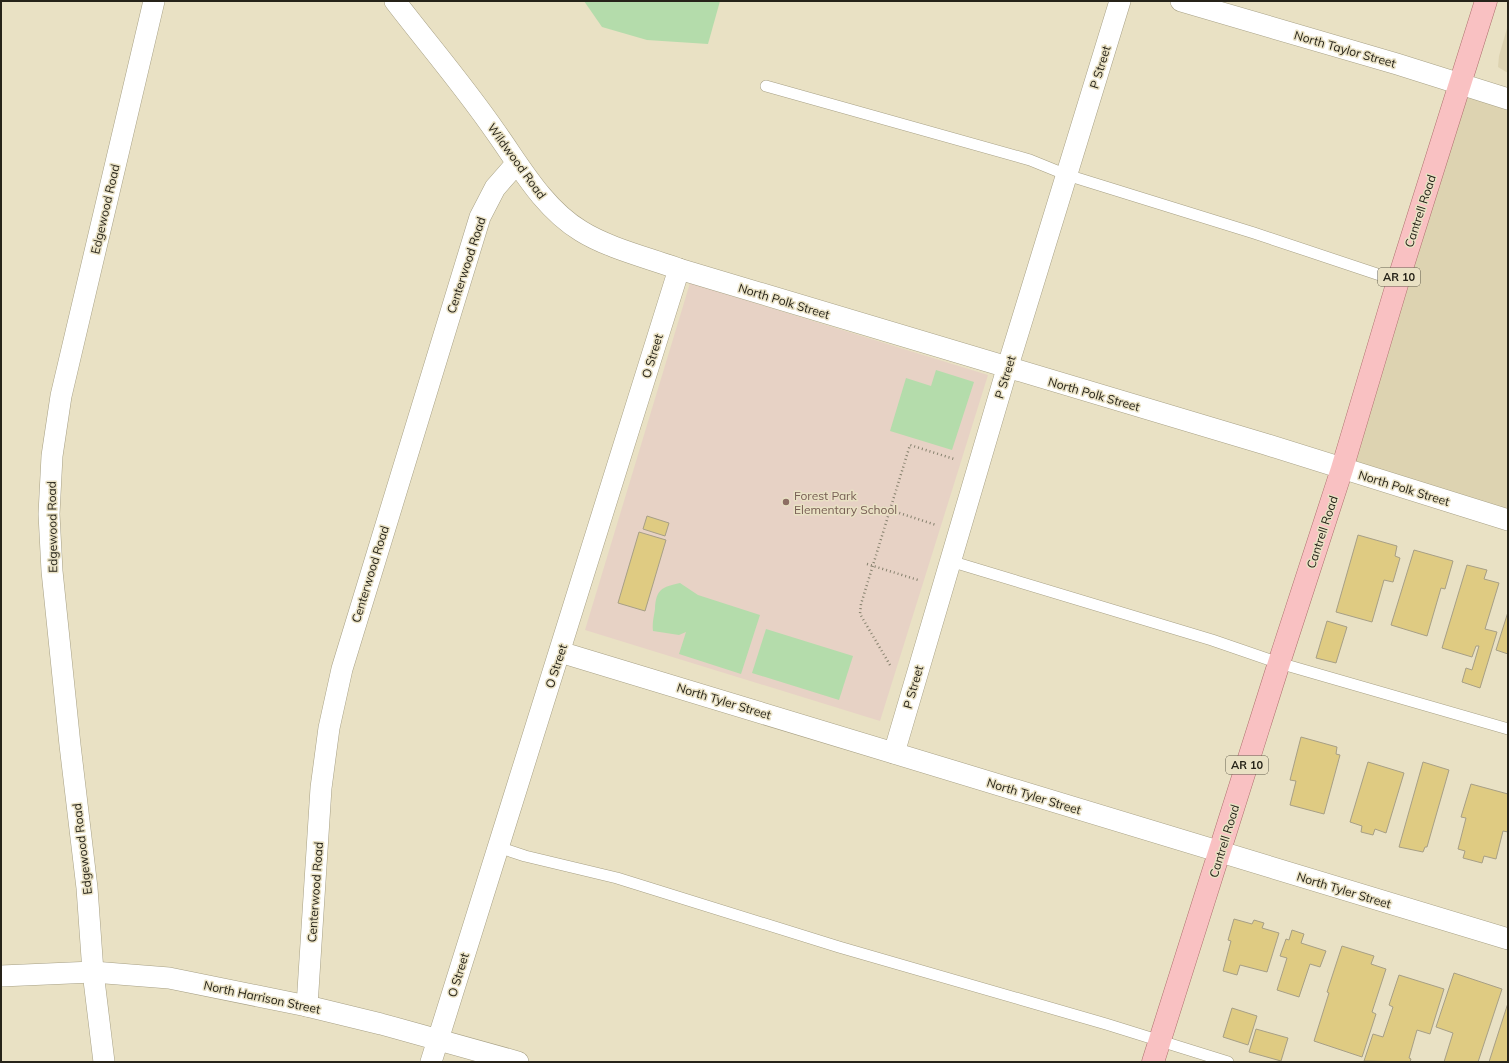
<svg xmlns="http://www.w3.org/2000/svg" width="1509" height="1063" font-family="Mulish,sans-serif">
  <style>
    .built { fill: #ddd3b1 }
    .education { fill: #e7d2c5 }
    .green { fill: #b4dcab }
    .building { fill: #dfcb82; stroke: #a79f85 }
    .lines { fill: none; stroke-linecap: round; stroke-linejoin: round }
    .service-casing { stroke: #a7a085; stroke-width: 12 }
    .minor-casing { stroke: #a7a085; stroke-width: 22 }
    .primary-casing { stroke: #ad6f6d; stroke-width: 23 }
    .path { stroke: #85806d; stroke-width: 2.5; stroke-dasharray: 1 3; stroke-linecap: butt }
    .service { stroke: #fff; stroke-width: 11 }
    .minor { stroke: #fff; stroke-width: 21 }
    .primary { stroke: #f9c1c2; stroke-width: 22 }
    .education-dot { fill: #8d6e63; stroke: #e9e1c4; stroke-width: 1.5 }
    .labels { text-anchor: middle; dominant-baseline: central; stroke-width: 3; stroke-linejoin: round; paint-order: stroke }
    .shield { fill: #e9e1c4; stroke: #605c4c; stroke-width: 1 }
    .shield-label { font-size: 11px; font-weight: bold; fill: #262319 }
    .street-label { font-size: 12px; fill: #262319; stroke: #e9e1c4 }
    .education-label { font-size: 12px; fill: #785e54; stroke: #e9e1c4; text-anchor: start }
  </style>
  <rect width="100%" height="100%" fill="#e9e1c4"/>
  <g class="built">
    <path d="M 1508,25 L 1508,73 L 1498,67 L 1499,56 Z"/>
    <path d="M 1460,85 L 1508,99 L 1508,520 L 1342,469 Z"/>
  </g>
  <path class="education" d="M 690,283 L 988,375 L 880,721 L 585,630 Z"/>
  <g class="green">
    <path d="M 584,1 L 720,1 L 708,44 L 647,40 L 602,27 Z"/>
    <path d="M 936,370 L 974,382 L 952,450 L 890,431 L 906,378 L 931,386 Z"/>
    <path d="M 680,583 L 698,595 L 760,615 L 741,674 L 679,654 L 686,632 L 679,635 L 653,631 C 652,623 654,616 655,609 C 656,589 662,587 680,583 Z"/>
    <path d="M 766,629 L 853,656 L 839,700 L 752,673 Z"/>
  </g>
  <g class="building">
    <path d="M 647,516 L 669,523 L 665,536 L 643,529 Z"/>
    <path d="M 639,532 L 666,540 L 645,611 L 618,603 Z"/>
    <path d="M 1358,535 L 1397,546 L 1395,556 L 1400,558 L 1393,582 L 1384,580 L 1372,622 L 1336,612 Z"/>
    <path d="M 1414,550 L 1453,561 L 1445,589 L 1441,588 L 1427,636 L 1391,625 Z"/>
    <path d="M 1467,565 L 1487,570 L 1484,579 L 1499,583 L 1485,629 L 1497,632 L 1480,688 L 1462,682 L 1466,668 L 1472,670 L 1479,646 L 1476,646 L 1472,657 L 1442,648 Z"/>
    <path d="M 1508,612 L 1508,654 L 1496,650 Z"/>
    <path d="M 1327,621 L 1347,627 L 1336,663 L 1316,658 Z"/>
    <path d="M 1301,737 L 1337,747 L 1336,754 L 1340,755 L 1324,814 L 1290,805 L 1296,781 L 1290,780 Z"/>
    <path d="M 1368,762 L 1404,773 L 1386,833 L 1375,829 L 1373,835 L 1361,832 L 1362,826 L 1350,822 Z"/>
    <path d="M 1423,762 L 1449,770 L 1427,847 L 1425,847 L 1423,852 L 1399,847 Z"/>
    <path d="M 1471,784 L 1508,794 L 1508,832 L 1503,831 L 1496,859 L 1484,856 L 1482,863 L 1463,858 L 1465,851 L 1458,849 L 1466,818 L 1461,817 Z"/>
    <path d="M 1234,919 L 1252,924 L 1254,920 L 1264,923 L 1262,928 L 1279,933 L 1267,972 L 1240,965 L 1237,975 L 1223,971 L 1231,941 L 1228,940 Z"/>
    <path d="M 1292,930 L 1304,934 L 1301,943 L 1326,951 L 1320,967 L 1310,964 L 1299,997 L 1277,990 L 1287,958 L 1280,956 L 1286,939 L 1289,940 Z"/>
    <path d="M 1342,946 L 1374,956 L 1371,964 L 1386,969 L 1372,1012 L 1376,1014 L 1362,1057 L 1314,1041 L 1329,993 L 1327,992 Z"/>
    <path d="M 1454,973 L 1502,989 L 1478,1062 L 1444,1062 L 1453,1033 L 1436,1027 Z"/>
    <path d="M 1399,975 L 1444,989 L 1430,1034 L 1417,1030 L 1409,1058 L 1411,1059 L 1410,1062 L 1364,1061 L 1373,1034 L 1383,1037 L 1393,1007 L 1389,1005 Z"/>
    <path d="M 1508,1003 L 1508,1062 L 1489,1062 Z"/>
    <path d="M 1232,1008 L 1257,1016 L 1248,1045 L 1223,1037 Z"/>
    <path d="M 1256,1029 L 1288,1038 L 1281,1061 L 1249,1052 Z"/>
  </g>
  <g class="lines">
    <g class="service-casing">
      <g id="service">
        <path d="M 766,86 L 1030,160 L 1067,175 L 1254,233 L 1398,281"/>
        <path d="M 950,561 L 1212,640 L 1279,663 L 1508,729"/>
        <path d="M 498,847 L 525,856 L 617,878 L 839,947 L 1106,1024 L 1228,1062"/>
      </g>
    </g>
    <g class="minor-casing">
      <g id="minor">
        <path d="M 395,1 C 428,44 464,86 495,131 C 520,166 543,208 581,231 C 608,248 649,258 679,269 L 1265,444 L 1508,520"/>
        <path d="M 1181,1 L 1397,64 L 1508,99"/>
        <path d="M 560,652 L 1508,939"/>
        <path d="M 894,753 L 1007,369 L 1120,1"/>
        <path d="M 1,976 L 93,972 L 169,978 L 307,1006 L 381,1024 L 518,1062"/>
        <path d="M 307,1006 L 321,788 L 329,728 L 342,669 L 480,217 L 495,188 L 516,164"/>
        <path d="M 104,1062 L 93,972 L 87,888 L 70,745 L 52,571 L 49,514 L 52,456 L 61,396 L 154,1"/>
        <path d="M 431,1062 L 679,269"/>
      </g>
    </g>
    <g class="primary-casing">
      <path id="primary" d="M 1153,1062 L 1279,663 L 1342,469 L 1398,281 L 1486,1"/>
    </g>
    <g class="path">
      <path d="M 884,508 L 936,525"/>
      <path d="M 867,564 L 918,580"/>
      <path d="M 890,665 L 860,614 L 861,604 L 910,445 L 954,459"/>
    </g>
    <use href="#service" class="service"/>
    <use href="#minor" class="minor"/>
    <use href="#primary" class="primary"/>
  </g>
  <circle class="education-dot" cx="786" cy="502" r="4"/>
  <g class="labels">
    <g class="shield">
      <rect x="1378" y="268" width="42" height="18" rx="3"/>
      <rect x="1226" y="756" width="42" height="18" rx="3"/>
    </g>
    <g class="shield-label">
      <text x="1399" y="277">AR 10</text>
      <text x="1247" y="765">AR 10</text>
    </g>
    <g class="street-label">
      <text transform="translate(1345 49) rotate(16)">North Taylor Street</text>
      <text transform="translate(1100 67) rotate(-73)">P Street</text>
      <text transform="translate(517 161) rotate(54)">Wildwood Road</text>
      <text transform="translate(105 209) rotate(-77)">Edgewood Road</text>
      <text transform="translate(1420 211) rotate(-72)">Cantrell Road</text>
      <text transform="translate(466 265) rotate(-72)">Centerwood Road</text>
      <text transform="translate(784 301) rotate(17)">North Polk Street</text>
      <text transform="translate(652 356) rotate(-73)">O Street</text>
      <text transform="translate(1005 377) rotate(-73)">P Street</text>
      <text transform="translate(1094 394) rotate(16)">North Polk Street</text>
      <text transform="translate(1404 488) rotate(17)">North Polk Street</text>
      <text transform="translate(52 527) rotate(-91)">Edgewood Road</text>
      <text transform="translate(1322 532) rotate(-72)">Cantrell Road</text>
      <text transform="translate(370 574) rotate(-73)">Centerwood Road</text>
      <text transform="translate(556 666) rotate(-72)">O Street</text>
      <text transform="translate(913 687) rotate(-74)">P Street</text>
      <text transform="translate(724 701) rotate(17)">North Tyler Street</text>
      <text transform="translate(1034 796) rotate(17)">North Tyler Street</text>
      <text transform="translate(1224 841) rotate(-73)">Cantrell Road</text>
      <text transform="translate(82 849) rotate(-97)">Edgewood Road</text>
      <text transform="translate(1344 890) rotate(17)">North Tyler Street</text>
      <text transform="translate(315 892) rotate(-86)">Centerwood Road</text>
      <text transform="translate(458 975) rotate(-73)">O Street</text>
      <text transform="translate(262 997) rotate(12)">North Harrison Street</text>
    </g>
    <g class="education-label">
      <text x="794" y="495">Forest Park<tspan x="794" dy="14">Elementary School</tspan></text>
    </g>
  </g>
  <rect width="1509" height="1063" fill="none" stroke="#262319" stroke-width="4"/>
</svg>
